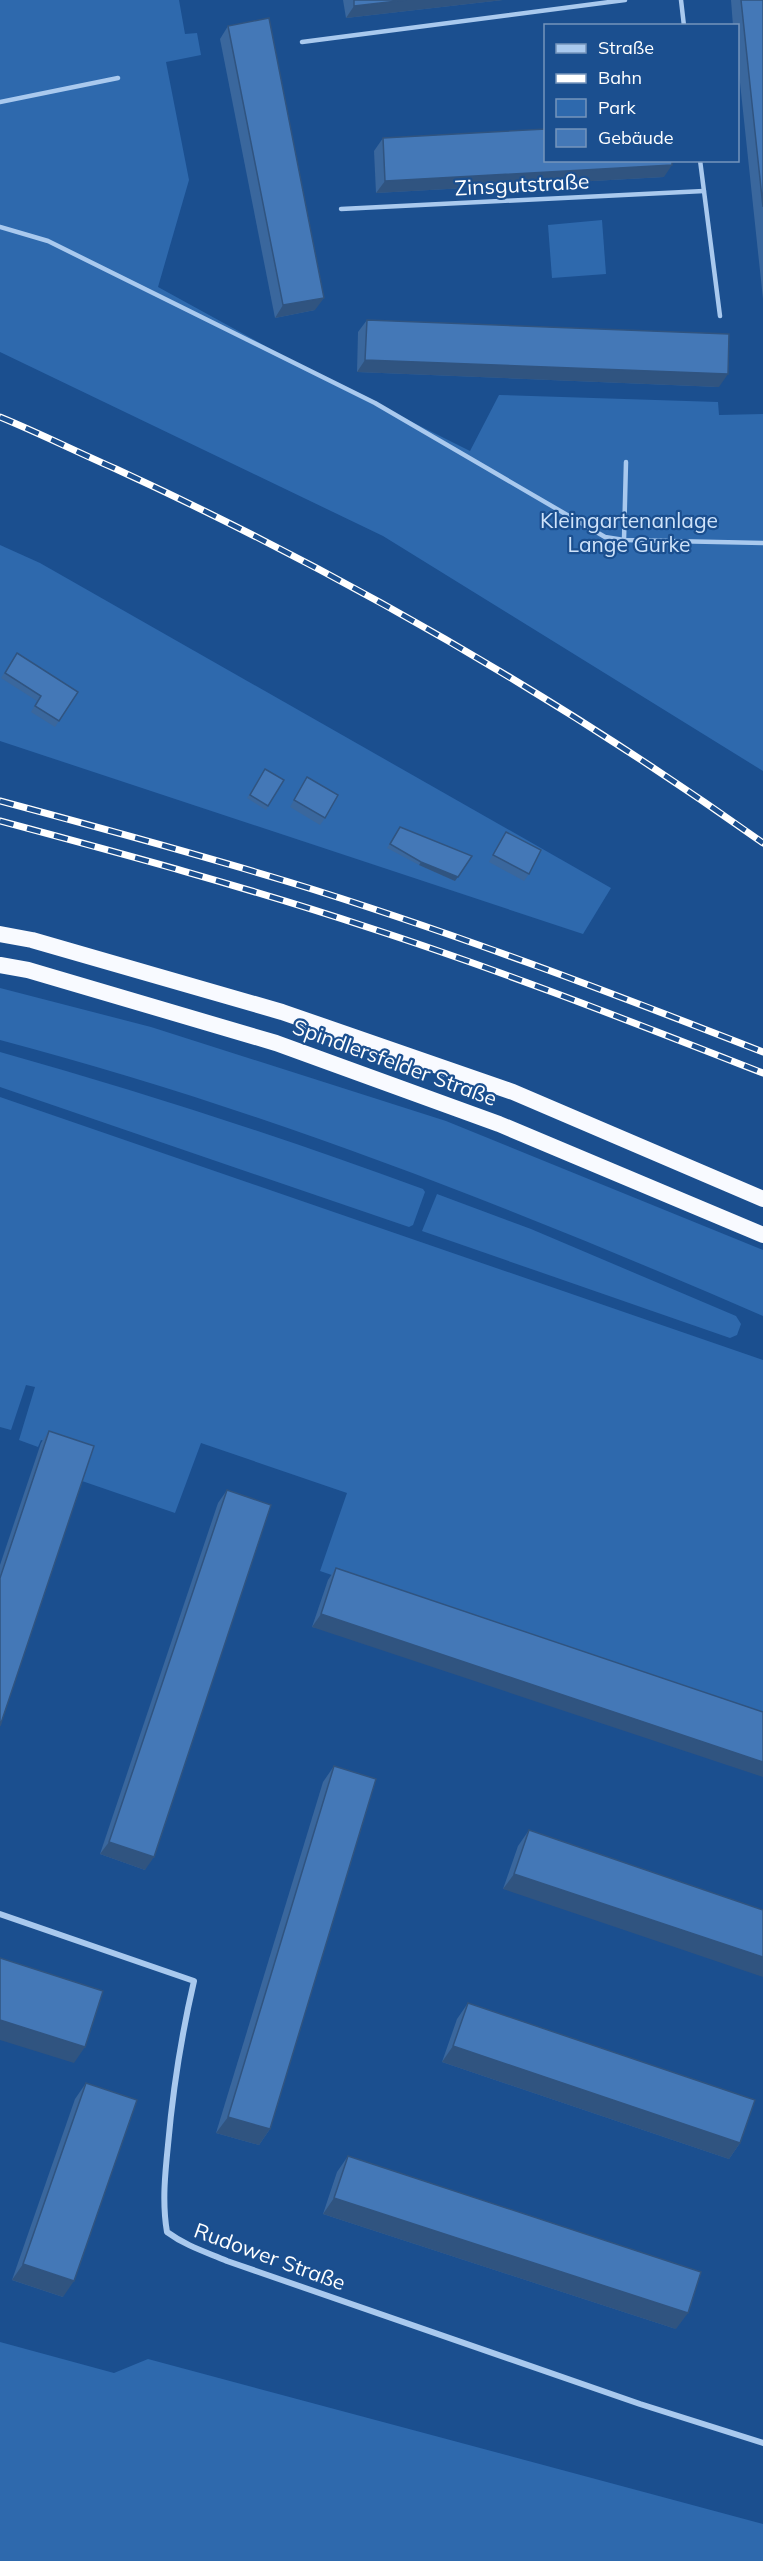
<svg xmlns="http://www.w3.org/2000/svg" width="763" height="2561" font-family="Mulish,sans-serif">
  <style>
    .green { fill: #2e69ad }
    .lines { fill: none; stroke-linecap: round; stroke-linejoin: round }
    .service { stroke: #a9c9ee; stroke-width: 4.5 }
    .minor { stroke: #a9c9ee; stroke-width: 6 }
    .trunk { stroke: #f8faff; stroke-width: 16 }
    .rail-casing { stroke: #fff; stroke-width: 7 }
    .rail { stroke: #1b4f8f; stroke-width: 4.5; stroke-dasharray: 14; stroke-linecap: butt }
    .wall { fill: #3a679d }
    .shaded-wall { fill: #305480 }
    .building { fill: #4478b7; stroke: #305480; stroke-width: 1.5 }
    .labels { text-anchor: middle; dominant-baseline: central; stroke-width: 4.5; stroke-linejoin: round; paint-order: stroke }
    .street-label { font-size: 21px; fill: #fff; stroke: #1b4f8f }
    .park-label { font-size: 21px; fill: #cfe3fa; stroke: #1b4f8f }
  </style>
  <rect width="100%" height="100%" fill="#1b4f8f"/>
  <g class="green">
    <path d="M 0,0 L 179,0 L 185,34 L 197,33 L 201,55 L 166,62 L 189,180 L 158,287 L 320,376 L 470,451 L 499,395 L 718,402 L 719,415 L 763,414 L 763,771 L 383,536 L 0,352 Z"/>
    <path d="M 602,220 L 606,274 L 552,278 L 548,225 Z"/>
    <path d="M 0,545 L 40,563 L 611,888 L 583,934 L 0,741 Z"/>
    <path d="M 0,988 L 151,1027 L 446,1121 L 763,1250 L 763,1316 C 514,1208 262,1109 0,1040 Z"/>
    <path d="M 0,1052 C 143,1092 284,1138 423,1189 L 425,1192 L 413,1225 L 409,1227 L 0,1087 Z"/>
    <path d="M 0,1097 L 763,1360 L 763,1722 L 320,1571 L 347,1493 L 201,1443 L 175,1513 L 82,1481 L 87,1455 L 41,1440 L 38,1447 L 19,1440 L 35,1387 L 26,1385 L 11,1430 L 0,1427 Z"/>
    <path d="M 437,1194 L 531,1229 L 736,1316 L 741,1324 L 737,1335 L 730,1338 L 422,1231 Z"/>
    <path d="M 0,2342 L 114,2373 L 148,2359 L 763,2524 L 763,2561 L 0,2561 Z"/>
  </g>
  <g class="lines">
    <g class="service">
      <path d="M 681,0 L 684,26"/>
      <path d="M 302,42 L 625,0"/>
      <path d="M 0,102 L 118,78"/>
      <path d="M 700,160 L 720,316"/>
      <path d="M 341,209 L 704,191"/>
      <path d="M 0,227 L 48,241 L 375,403 L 605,537 L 624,540 L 763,543"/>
      <path d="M 624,540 L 626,462"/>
    </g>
    <path class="minor" d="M 0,1914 L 194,1981 C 181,2037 173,2088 168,2145 C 165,2174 162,2203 167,2232 C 186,2246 206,2252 227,2261 L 640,2404 L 763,2443"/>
    <g class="trunk">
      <path d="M 0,934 L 32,940 L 282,1012 L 513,1092 L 763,1199"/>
      <path d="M 0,965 L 28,970 L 276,1043 L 499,1124 L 763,1235"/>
    </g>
    <g class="rail-casing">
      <g id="rail">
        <path d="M 0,417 C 39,433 77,452 116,469 C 342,573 560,699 763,843"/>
        <path d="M 0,801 C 97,827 193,853 289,882 C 449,931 607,991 763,1052"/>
        <path d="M 0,821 C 123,854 246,887 367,927 C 500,970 632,1022 763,1073"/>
      </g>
    </g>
    <use href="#rail" class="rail"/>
  </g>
  <g class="wall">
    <path d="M 343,0 L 503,0 L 346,18 Z"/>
    <path d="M 731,0 L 763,0 L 763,299 L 738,64 L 738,26 L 733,26 Z"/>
    <path d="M 228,26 L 315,310 L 275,318 L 220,39 Z"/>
    <path d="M 383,138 L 664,177 L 376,193 L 374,151 Z"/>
    <path d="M 367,320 L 719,387 L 357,372 L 358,332 Z"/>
    <path d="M 17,653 L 78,692 L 55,727 L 31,712 L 37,701 L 1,678 Z"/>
    <path d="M 265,769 L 284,780 L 266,810 L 247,798 Z"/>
    <path d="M 307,777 L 325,818 L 320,825 L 290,807 Z"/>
    <path d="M 400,827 L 455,881 L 419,865 L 387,848 Z"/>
    <path d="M 506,832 L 529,874 L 524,881 L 489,862 L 501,839 Z"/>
    <path d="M 49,1431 L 0,1726 L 0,1565 L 41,1443 Z"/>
    <path d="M 227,1490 L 145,1870 L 100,1854 L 218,1503 Z"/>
    <path d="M 336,1568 L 763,1712 L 312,1627 L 328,1580 Z"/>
    <path d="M 334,1766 L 270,2129 L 259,2145 L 216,2133 L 323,1782 Z"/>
    <path d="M 529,1830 L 763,1910 L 503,1889 L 518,1846 Z"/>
    <path d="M 468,2003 L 740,2143 L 729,2159 L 442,2062 L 457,2019 Z"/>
    <path d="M 86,2083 L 63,2297 L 12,2280 L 75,2099 Z"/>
    <path d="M 348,2156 L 676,2329 L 323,2214 L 337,2172 Z"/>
  </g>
  <g class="shaded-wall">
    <path d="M 406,0 L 503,0 L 346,18 L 354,6 Z"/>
    <path d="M 672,165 L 664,177 L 376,193 L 385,181 Z"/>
    <path d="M 324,298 L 315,310 L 275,318 L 283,305 Z"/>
    <path d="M 365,360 L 728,374 L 719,387 L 357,372 Z"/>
    <path d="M 421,862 L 458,877 L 455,881 L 419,865 Z"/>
    <path d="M 321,1614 L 763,1762 L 763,1777 L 312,1627 Z"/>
    <path d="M 109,1842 L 154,1857 L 145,1870 L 100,1854 Z"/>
    <path d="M 514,1874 L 763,1957 L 763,1977 L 503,1889 Z"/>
    <path d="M 0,2020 L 85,2047 L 74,2063 L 0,2040 Z"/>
    <path d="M 453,2046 L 740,2143 L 729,2159 L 442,2062 Z"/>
    <path d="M 228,2117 L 270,2129 L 259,2145 L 216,2133 Z"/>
    <path d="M 334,2198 L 688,2313 L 676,2329 L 323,2214 Z"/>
    <path d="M 23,2264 L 74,2281 L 63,2297 L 12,2280 Z"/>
  </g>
  <g class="building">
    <path d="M 354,0 L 406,0 L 354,6 Z"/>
    <path d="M 741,0 L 763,0 L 763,207 Z"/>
    <path d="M 269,18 L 324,298 L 283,305 L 228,26 Z"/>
    <path d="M 546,129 L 546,160 L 672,160 L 672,165 L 385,181 L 383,138 Z"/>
    <path d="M 367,320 L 729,334 L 728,374 L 365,360 Z"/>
    <path d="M 17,653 L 78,692 L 59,721 L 35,706 L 41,696 L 5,673 Z"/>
    <path d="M 265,769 L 284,780 L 268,806 L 250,795 Z"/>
    <path d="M 307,777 L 338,795 L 325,818 L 294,800 Z"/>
    <path d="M 400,827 L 472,856 L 458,877 L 421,862 L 390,844 Z"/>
    <path d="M 506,832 L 541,850 L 529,874 L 493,855 Z"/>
    <path d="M 49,1431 L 94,1446 L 0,1726 L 0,1578 Z"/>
    <path d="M 227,1490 L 271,1505 L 154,1857 L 109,1842 Z"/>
    <path d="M 336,1568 L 763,1712 L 763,1762 L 321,1614 Z"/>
    <path d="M 334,1766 L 376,1779 L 270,2129 L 228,2117 Z"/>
    <path d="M 529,1830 L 763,1910 L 763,1957 L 514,1874 Z"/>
    <path d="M 0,1958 L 103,1991 L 85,2047 L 0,2020 Z"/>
    <path d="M 468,2003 L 755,2100 L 740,2143 L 453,2046 Z"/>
    <path d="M 86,2083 L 137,2100 L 74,2281 L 23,2264 Z"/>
    <path d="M 348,2156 L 701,2272 L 688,2313 L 334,2198 Z"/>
  </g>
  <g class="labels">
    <g class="street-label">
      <text transform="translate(522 184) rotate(-3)">Zinsgutstraße</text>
      <text transform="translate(395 1062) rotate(20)">Spindlersfelder Straße</text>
      <text transform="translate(270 2256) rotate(20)">Rudower Straße</text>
    </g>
    <g class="park-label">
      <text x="629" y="520">Kleingartenanlage<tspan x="629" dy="24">Lange Gurke</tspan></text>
    </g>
  </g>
  <rect x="544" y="24" width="195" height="138" fill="#1b4f8f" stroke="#7695bc" stroke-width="1.5"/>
  <rect x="556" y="44" width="30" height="9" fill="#a9c9ee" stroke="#7695bc" stroke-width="1.5"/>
  <text x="598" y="54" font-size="18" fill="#ffffff">Straße</text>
  <rect x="556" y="74" width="30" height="9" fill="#ffffff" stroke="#7695bc" stroke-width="1.5"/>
  <text x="598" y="84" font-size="18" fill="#ffffff">Bahn</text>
  <rect x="556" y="99" width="30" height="18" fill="#2e69ad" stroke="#7695bc" stroke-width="1.5"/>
  <text x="598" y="114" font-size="18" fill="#ffffff">Park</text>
  <rect x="556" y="129" width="30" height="18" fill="#4478b7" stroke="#7695bc" stroke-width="1.5"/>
  <text x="598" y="144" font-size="18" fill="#ffffff">Gebäude</text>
</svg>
